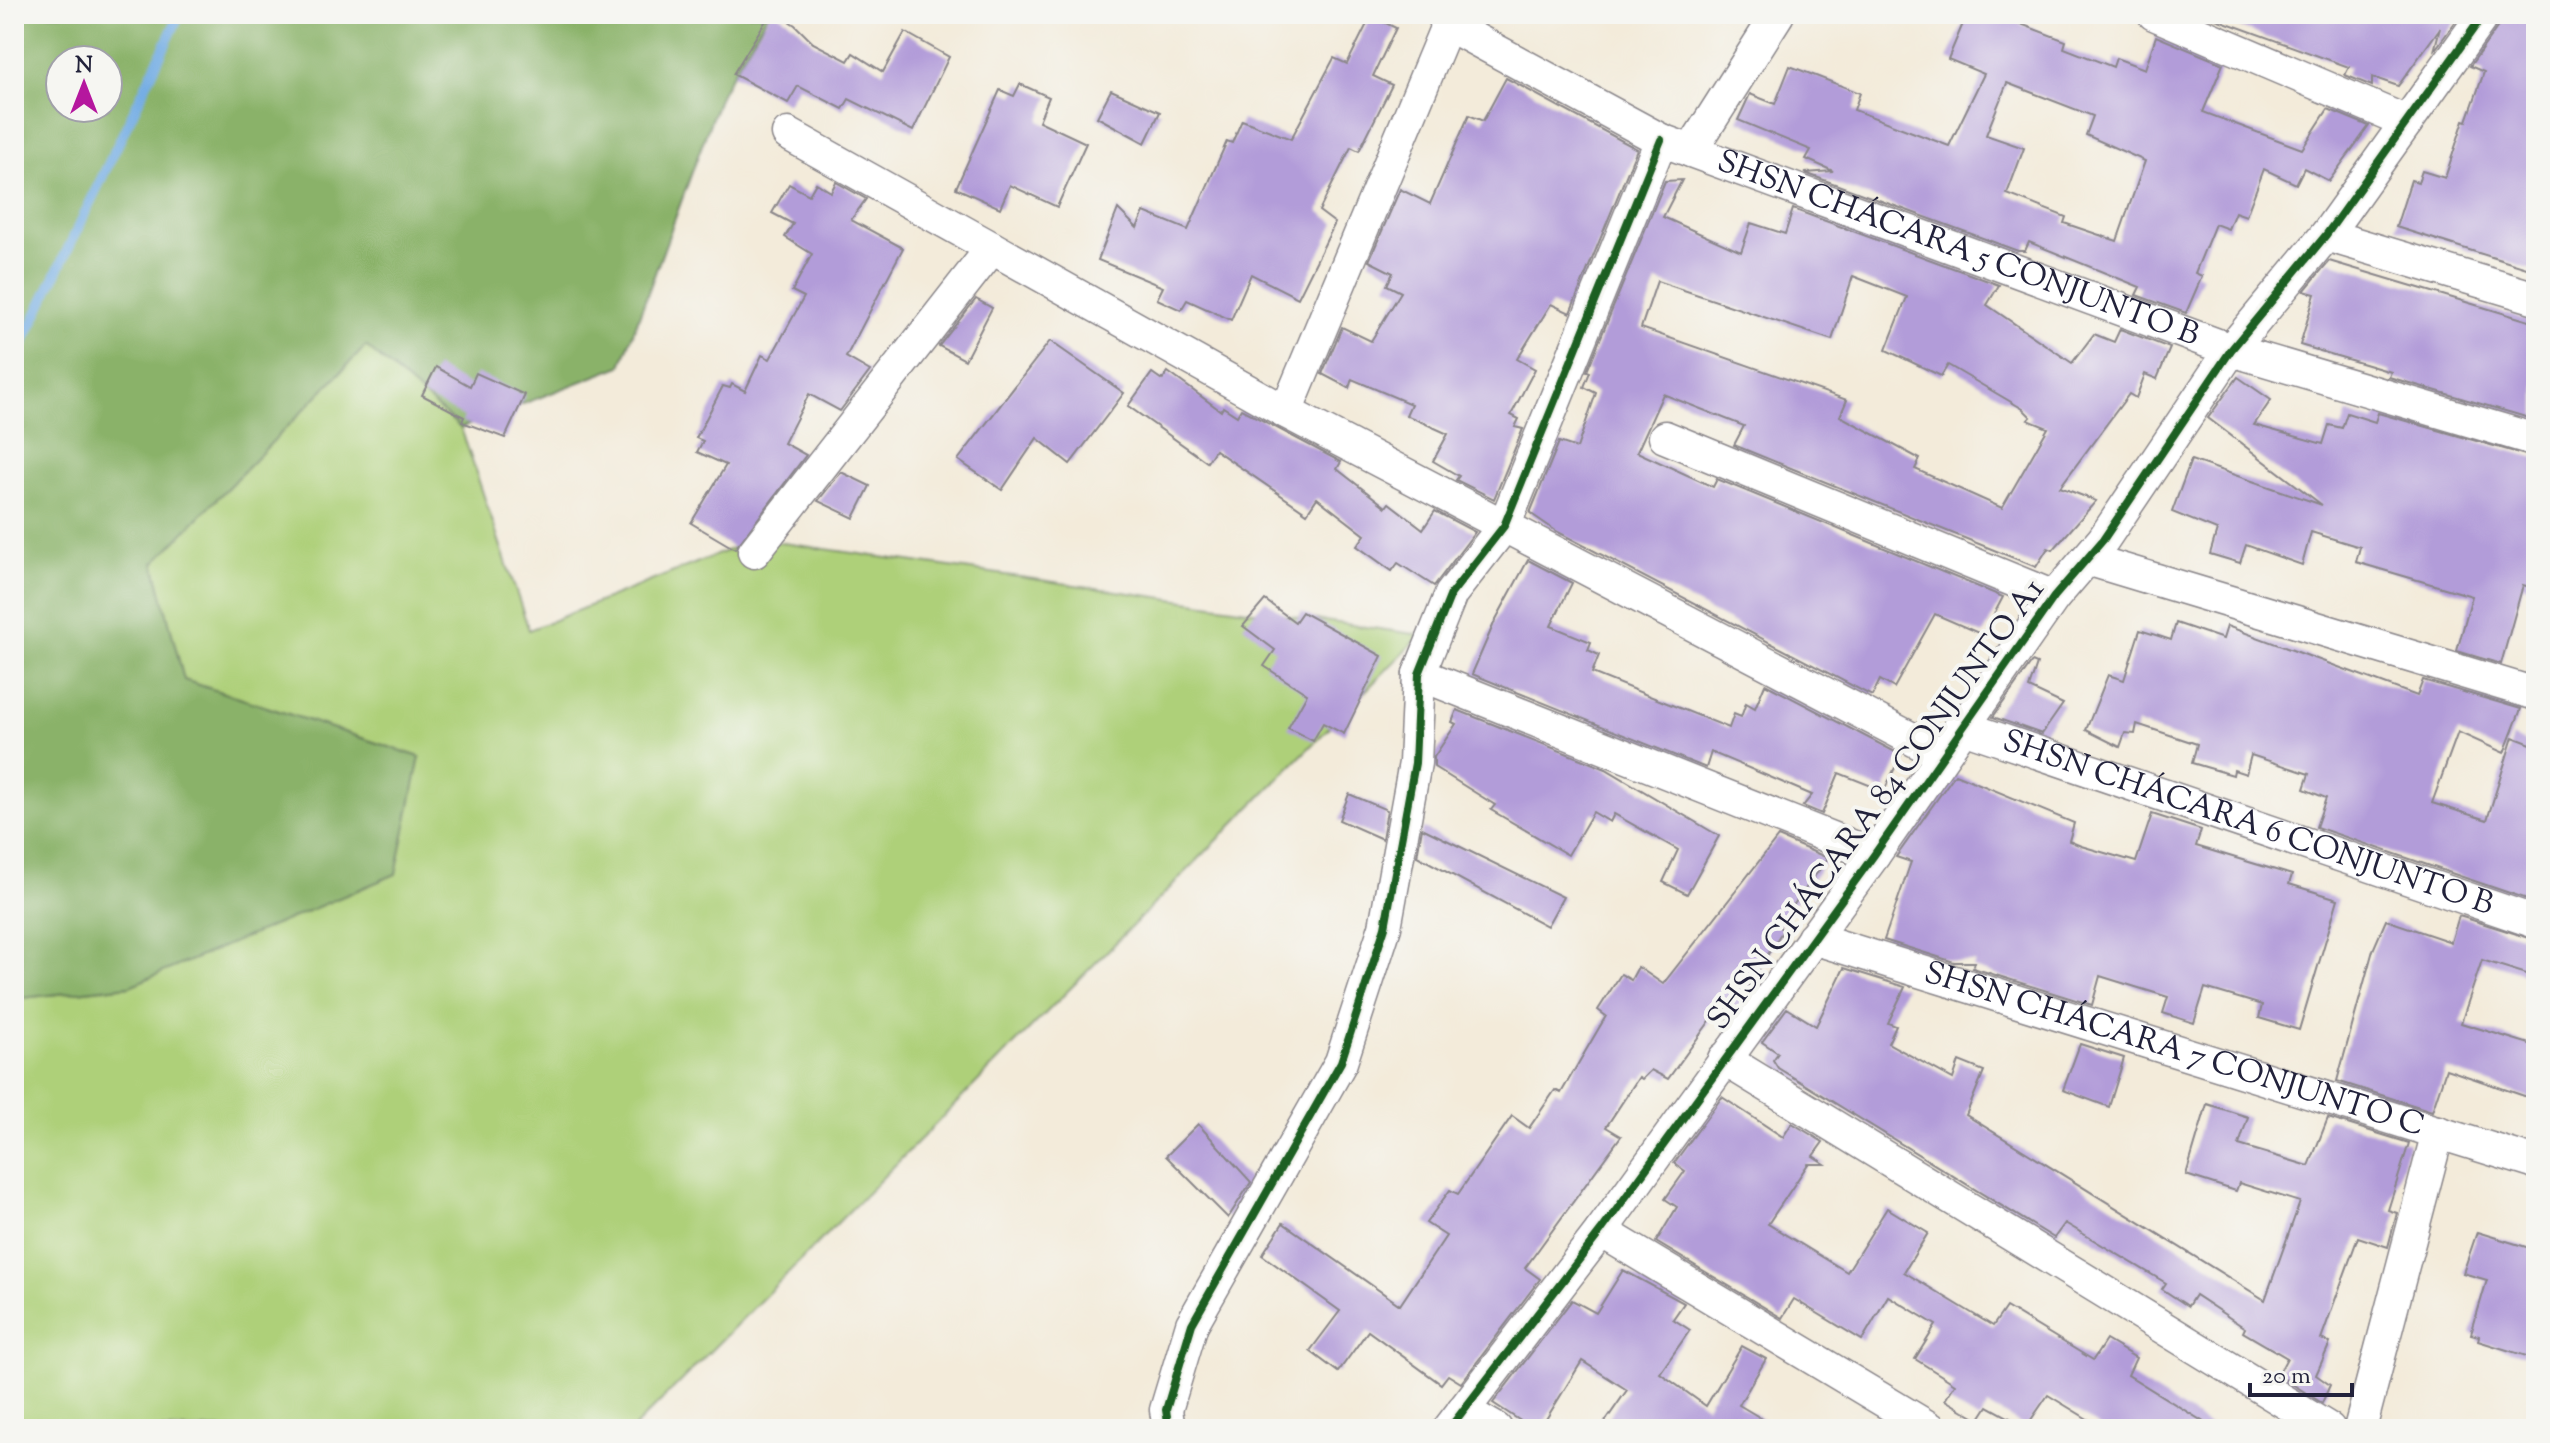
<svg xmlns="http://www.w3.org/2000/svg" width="2550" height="1443" font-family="'Sorts Mill Goudy',serif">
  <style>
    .green { fill: #aed079; stroke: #68795a; stroke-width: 2 }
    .forest { fill: #8ab269; stroke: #566a52; stroke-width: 2; fill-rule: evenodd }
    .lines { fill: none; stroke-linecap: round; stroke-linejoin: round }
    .stream { stroke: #75ade4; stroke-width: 10 }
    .building { fill: #b29cd9; fill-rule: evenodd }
    .minor-casing { stroke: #8a868a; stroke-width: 35 }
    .minor { stroke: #fff; stroke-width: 32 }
    .cycleway-casing { stroke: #f6f6f2; stroke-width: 13 }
    .cycleway { stroke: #1b5e20; stroke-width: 8 }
    .labels { text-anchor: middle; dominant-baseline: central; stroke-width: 8; stroke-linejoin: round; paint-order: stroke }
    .street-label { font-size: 32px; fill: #22223b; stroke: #f6f6f2 }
  </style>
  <rect width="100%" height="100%" fill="#f6f6f2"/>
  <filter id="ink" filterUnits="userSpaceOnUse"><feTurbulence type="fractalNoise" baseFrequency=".0125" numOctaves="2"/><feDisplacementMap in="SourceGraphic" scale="16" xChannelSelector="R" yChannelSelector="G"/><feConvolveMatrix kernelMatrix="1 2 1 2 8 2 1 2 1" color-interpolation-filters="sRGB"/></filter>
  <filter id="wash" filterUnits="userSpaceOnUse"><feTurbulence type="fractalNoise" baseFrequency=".006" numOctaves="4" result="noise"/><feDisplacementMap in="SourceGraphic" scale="32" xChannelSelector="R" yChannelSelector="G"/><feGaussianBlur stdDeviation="1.8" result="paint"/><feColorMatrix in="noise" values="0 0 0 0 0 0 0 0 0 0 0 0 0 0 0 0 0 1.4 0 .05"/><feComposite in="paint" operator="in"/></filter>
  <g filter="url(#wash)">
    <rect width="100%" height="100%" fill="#f3ebda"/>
    <path class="green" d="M 366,346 L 461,428 L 529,630 L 756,539 L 1421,635 L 633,1429 L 14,1429 L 14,999 L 130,986 L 420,757 L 183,680 L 154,563 Z"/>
    <path class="forest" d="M 14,14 L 768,14 L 721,93 L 621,366 L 461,428 L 366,346 L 154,563 L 184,680 L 420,757 L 396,874 L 130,986 L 14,999 ZM 60,60 L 108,60 L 108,108 L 60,108 Z"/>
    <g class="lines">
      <path class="stream" d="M 14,362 L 180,14"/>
    </g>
    <g id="blocks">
      <g class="building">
        <path d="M 770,14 L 778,14 L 795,25 L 813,43 L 848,61 L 853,53 L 883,72 L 905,32 L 949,57 L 913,131 L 849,99 L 843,109 L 798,86 L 788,103 L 733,74 Z"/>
        <path d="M 1967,14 L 2022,14 L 2018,23 L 2066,41 L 2064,48 L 2113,67 L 2116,58 L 2145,69 L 2156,36 L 2223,64 L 2203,112 L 2302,149 L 2328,109 L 2369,126 L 2329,181 L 2304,168 L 2296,184 L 2264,169 L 2246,216 L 2235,212 L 2228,229 L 2215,224 L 2195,273 L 2202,276 L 2186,313 L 2136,295 L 2140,287 L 2029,242 L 2025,251 L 2018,251 L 1805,173 L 1833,171 L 1806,159 L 1811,150 L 1738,120 L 1750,94 L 1775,104 L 1790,66 L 1860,93 L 1854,110 L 1949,146 L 1984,74 L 1948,59 ZM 2007,83 L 2093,116 L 2086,135 L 2145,161 L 2117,241 L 2064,223 L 2066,217 L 2007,194 L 2024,148 L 1986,135 Z"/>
        <path d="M 2202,14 L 2461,14 L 2434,51 L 2440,28 L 2398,86 L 2372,77 L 2372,86 L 2345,75 L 2349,67 Z"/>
        <path d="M 2503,14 L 2536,14 L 2536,271 L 2396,227 L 2411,180 L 2418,182 L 2422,171 L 2445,178 L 2464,120 L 2467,121 L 2484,72 L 2470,66 L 2499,25 Z"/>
        <path d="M 1371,16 L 1396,28 L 1373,76 L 1392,85 L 1359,151 L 1351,147 L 1319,211 L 1335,223 L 1298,298 L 1251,274 L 1231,320 L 1187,300 L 1181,310 L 1157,299 L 1163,287 L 1098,260 L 1118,209 L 1137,228 L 1144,212 L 1188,230 L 1227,141 L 1232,143 L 1242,120 L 1291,139 L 1334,58 L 1347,64 Z"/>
        <path d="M 1506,78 L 1637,149 L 1570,313 L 1551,304 L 1517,359 L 1535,369 L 1511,415 L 1519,419 L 1515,427 L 1523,429 L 1494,499 L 1456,480 L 1459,476 L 1433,461 L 1448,434 L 1406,415 L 1411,404 L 1352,379 L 1349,388 L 1322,374 L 1342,327 L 1371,341 L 1401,292 L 1387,285 L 1393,273 L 1369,261 L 1400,189 L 1430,204 L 1469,115 L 1483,121 Z"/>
        <path d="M 1020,84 L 1049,97 L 1039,121 L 1086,143 L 1057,207 L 1010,185 L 1000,208 L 956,188 L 1000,90 L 1014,96 Z"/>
        <path d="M 1111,90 L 1160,112 L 1145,143 L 1097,117 Z"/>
        <path d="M 1682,180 L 1663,217 L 1741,252 L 1751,223 L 1785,234 L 1793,209 L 1999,285 L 1987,305 L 2072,363 L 2094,334 L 2114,342 L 2120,329 L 2170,348 L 2157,379 L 2145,374 L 2136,398 L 2129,394 L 2060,487 L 2096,501 L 2053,550 L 2048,548 L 2036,567 L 1734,445 L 1744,426 L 1663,394 L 1637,452 L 1713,487 L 1717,479 L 2003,597 L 1983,635 L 1935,614 L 1894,688 L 1880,680 L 1872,696 L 1556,531 L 1530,513 L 1559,442 L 1577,448 L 1596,393 L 1584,387 L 1590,372 L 1587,371 L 1665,181 ZM 1853,276 L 1907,297 L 1886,350 L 1941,376 L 1948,365 L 2023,409 L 2031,417 L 2028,420 L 2048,428 L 2002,508 L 1915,469 L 1920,459 L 1840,416 L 1847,400 L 1641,328 L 1657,281 L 1832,340 Z"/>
        <path d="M 836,182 L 866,199 L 851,220 L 903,248 L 846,357 L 870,371 L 840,411 L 809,394 L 784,443 L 806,455 L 735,549 L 691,523 L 726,465 L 697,452 L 703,441 L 696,438 L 723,386 L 730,388 L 732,384 L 745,391 L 762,355 L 770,359 L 804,297 L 792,291 L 812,254 L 785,237 L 793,224 L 772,213 L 789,184 L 809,195 L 816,183 L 831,192 Z"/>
        <path d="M 2329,261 L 2536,323 L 2536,420 L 2389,377 L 2391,372 L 2300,345 L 2315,294 L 2304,291 Z"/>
        <path d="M 976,299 L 992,308 L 965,360 L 939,346 Z"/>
        <path d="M 1050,341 L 1124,393 L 1070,464 L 1037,438 L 1002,490 L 958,460 Z"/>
        <path d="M 436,367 L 470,386 L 476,373 L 525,395 L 505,438 L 462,422 L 464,417 L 422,395 Z"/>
        <path d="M 1168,372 L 1221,411 L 1223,407 L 1237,416 L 1241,409 L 1341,462 L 1337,469 L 1386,507 L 1389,503 L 1423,529 L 1435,511 L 1475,532 L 1434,586 L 1398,563 L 1392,571 L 1357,546 L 1365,535 L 1317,498 L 1307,513 L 1215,450 L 1207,462 L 1128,406 L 1152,373 L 1162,380 Z"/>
        <path d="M 2238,377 L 2271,400 L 2254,425 L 2323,444 L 2329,425 L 2342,428 L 2347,413 L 2375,422 L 2378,413 L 2536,458 L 2536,589 L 2523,585 L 2501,664 L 2457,651 L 2472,596 L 2356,562 L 2360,547 L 2311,532 L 2302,565 L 2246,545 L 2240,563 L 2210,554 L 2217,530 L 2172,512 L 2191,460 L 2322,505 L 2208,418 Z"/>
        <path d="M 841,472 L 870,486 L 854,518 L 818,501 Z"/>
        <path d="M 1528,560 L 1572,583 L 1551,626 L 1591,642 L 1588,650 L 1599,655 L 1592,673 L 1729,728 L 1734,714 L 1741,717 L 1746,703 L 1755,708 L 1765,684 L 1901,755 L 1884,791 L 1839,773 L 1822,814 L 1803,806 L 1812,795 L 1711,752 L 1706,768 L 1472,674 L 1495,621 Z"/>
        <path d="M 1265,600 L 1295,622 L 1302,612 L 1382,656 L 1344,734 L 1323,723 L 1313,741 L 1288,728 L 1307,694 L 1264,666 L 1275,650 L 1243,626 Z"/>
        <path d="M 2176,623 L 2223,639 L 2227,626 L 2417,696 L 2423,680 L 2521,709 L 2504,753 L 2458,732 L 2432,803 L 2487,820 L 2513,737 L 2536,746 L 2536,902 L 2316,827 L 2326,798 L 2304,789 L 2309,774 L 2251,755 L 2246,774 L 2234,770 L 2233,775 L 2192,763 L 2197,744 L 2137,724 L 2135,734 L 2125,733 L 2120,747 L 2086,730 L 2108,675 L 2124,680 L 2140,630 L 2171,640 Z"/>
        <path d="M 2032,662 L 2037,664 L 2029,688 L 2063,704 L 2042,734 L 1993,717 Z"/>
        <path d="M 1457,710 L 1606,769 L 1719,836 L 1687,894 L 1663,882 L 1678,850 L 1614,814 L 1610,822 L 1593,812 L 1568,855 L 1491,810 L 1495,805 L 1434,767 L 1434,757 L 1456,724 L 1452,722 Z"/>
        <path d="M 1955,774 L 2074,823 L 2069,841 L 2081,846 L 2136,862 L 2152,814 L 2201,830 L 2196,846 L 2292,875 L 2289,884 L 2338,899 L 2299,1030 L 2259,1018 L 2262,1005 L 2205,988 L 2194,1023 L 2163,1013 L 2168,997 L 2100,976 L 2092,1005 L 1973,968 L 1975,962 L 1954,962 L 1884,940 L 1911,862 L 1896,857 Z"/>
        <path d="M 1349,794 L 1387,810 L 1382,839 L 1339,820 Z"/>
        <path d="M 1422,828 L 1563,897 L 1547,926 L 1417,856 Z"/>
        <path d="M 1778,837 L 1828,858 L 1778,926 L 1783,930 L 1749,985 L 1754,988 L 1731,1020 L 1717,1011 L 1668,1079 L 1651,1070 L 1642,1079 L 1639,1077 L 1606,1127 L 1621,1136 L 1525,1268 L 1540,1279 L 1461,1383 L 1448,1375 L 1441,1384 L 1368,1331 L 1338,1372 L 1310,1351 L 1340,1311 L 1262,1255 L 1283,1223 L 1400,1305 L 1446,1236 L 1426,1223 L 1450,1190 L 1458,1194 L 1512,1116 L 1529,1128 L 1555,1090 L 1561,1093 L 1606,1016 L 1598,1010 L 1621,974 L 1631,980 L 1638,967 L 1663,984 Z"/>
        <path d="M 2459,916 L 2536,940 L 2536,977 L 2482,960 L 2461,1023 L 2536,1046 L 2536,1100 L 2446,1069 L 2432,1111 L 2337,1081 L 2373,950 L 2386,920 L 2451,942 Z"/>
        <path d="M 1844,968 L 1905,987 L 1888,1023 L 1896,1026 L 1888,1043 L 1953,1079 L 1959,1061 L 1984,1071 L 1966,1115 L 2265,1300 L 2300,1202 L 2239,1183 L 2236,1191 L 2186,1175 L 2207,1104 L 2248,1117 L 2239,1145 L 2309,1166 L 2328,1118 L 2409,1143 L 2388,1210 L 2397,1213 L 2388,1247 L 2358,1237 L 2321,1339 L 2330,1343 L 2316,1375 L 2330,1385 L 2322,1403 L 2278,1375 L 2287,1358 L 2243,1332 L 2245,1328 L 2195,1295 L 2188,1306 L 2162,1289 L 2166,1283 L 2065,1223 L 2054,1238 L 1778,1068 L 1773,1060 L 1778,1053 L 1762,1042 L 1787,1008 L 1816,1026 Z"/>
        <path d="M 2080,1044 L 2124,1058 L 2109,1107 L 2063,1090 Z"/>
        <path d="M 1722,1097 L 1783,1137 L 1792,1123 L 1823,1142 L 1813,1156 L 1825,1164 L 1808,1164 L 1768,1224 L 1847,1272 L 1887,1208 L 1928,1233 L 1904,1272 L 1993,1326 L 2006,1307 L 2093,1360 L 2106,1340 L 2136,1358 L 2128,1375 L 2215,1429 L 2104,1429 L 2048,1395 L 2026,1427 L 1988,1406 L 1979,1420 L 1945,1400 L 1955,1384 L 1915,1359 L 1936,1325 L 1888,1296 L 1862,1340 L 1794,1299 L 1782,1318 L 1656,1242 L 1677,1207 L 1665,1199 L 1685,1171 L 1674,1163 Z"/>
        <path d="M 1198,1124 L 1251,1182 L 1228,1218 L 1166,1156 Z"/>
        <path d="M 2477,1232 L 2536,1250 L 2536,1359 L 2478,1341 L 2479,1336 L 2471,1334 L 2487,1280 L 2463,1273 Z"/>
        <path d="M 1623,1270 L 1684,1303 L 1673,1319 L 1690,1330 L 1660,1373 L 1706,1406 L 1742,1346 L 1766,1359 L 1739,1405 L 1779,1429 L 1600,1429 L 1627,1390 L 1582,1361 L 1540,1429 L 1533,1429 L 1493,1403 L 1572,1300 L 1596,1313 Z"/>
      </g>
    </g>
  </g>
  <g filter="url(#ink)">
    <use href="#blocks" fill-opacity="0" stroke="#8a868a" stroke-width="2"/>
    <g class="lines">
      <g class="minor-casing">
        <g id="minor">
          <path d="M 2154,14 L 2407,122"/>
          <path id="s1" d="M 1445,23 L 1661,140 L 2231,350 L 2536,440"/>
          <path d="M 788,134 L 1286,412 L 1941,754"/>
          <path d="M 1691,151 L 1778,14"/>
          <path d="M 2326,235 L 2536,298"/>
          <path d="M 1286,412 L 1452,14"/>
          <path d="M 1665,437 L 2054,597"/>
          <path d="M 754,552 L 992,248"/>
          <path d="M 2087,559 L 2536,694"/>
          <path d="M 1419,674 L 1874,855"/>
          <path id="s2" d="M 1960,726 L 2536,922"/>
          <path id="s3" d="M 1813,938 L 2536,1163"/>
          <path d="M 1724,1059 L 2329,1429"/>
          <path d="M 1601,1231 L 1931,1429"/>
          <path d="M 1463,1410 L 1496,1429"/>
          <path d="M 1169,1429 L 1166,1410 L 1192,1324 L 1341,1062 L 1385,927 L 1415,763 L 1419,674 L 1451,594 L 1504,526 L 1661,140"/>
          <path d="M 1449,1429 L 1601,1231 L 1874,855 L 2054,597 L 2103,540 L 2231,350 L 2326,235 L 2484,14"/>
          <path d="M 2360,1429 L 2438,1132"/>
        </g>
      </g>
      <use href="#minor" class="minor"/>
      <g class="cycleway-casing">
        <g id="cycleway">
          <path d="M 1169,1429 L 1166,1410 L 1192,1324 L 1341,1062 L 1385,927 L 1415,763 L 1419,674 L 1451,594 L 1504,526 L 1661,140"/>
          <path d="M 1449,1429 L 1601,1231 L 1874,855 L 2054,597 L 2103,540 L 2231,350 L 2326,235 L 2484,14"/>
        </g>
      </g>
      <use href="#cycleway" class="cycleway"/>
    </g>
  </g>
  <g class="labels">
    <g class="street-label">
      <text stroke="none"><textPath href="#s1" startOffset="562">SHSN CHÁCARA 5 CONJUNTO B</textPath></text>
      <text transform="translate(1877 805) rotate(-54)">SHSN CHÁCARA 84 CONJUNTO A1</text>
      <text stroke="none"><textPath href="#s2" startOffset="304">SHSN CHÁCARA 6 CONJUNTO B</textPath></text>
      <text stroke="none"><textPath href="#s3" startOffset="378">SHSN CHÁCARA 7 CONJUNTO C</textPath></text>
    </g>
  </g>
  <rect width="2550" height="1443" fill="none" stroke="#f6f6f2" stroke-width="48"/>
  <g transform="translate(84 84)"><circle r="38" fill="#f6f6f2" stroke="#a1a1a9" stroke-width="2"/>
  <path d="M0-6L14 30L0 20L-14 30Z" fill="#b5179e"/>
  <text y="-12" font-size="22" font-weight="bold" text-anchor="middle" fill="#22223b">N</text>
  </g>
  <path d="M2250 1383v12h102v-12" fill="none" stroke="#22223b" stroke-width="4"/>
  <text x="2262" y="1383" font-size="24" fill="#22223b" stroke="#f6f6f2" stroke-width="6" paint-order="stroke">20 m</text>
</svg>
